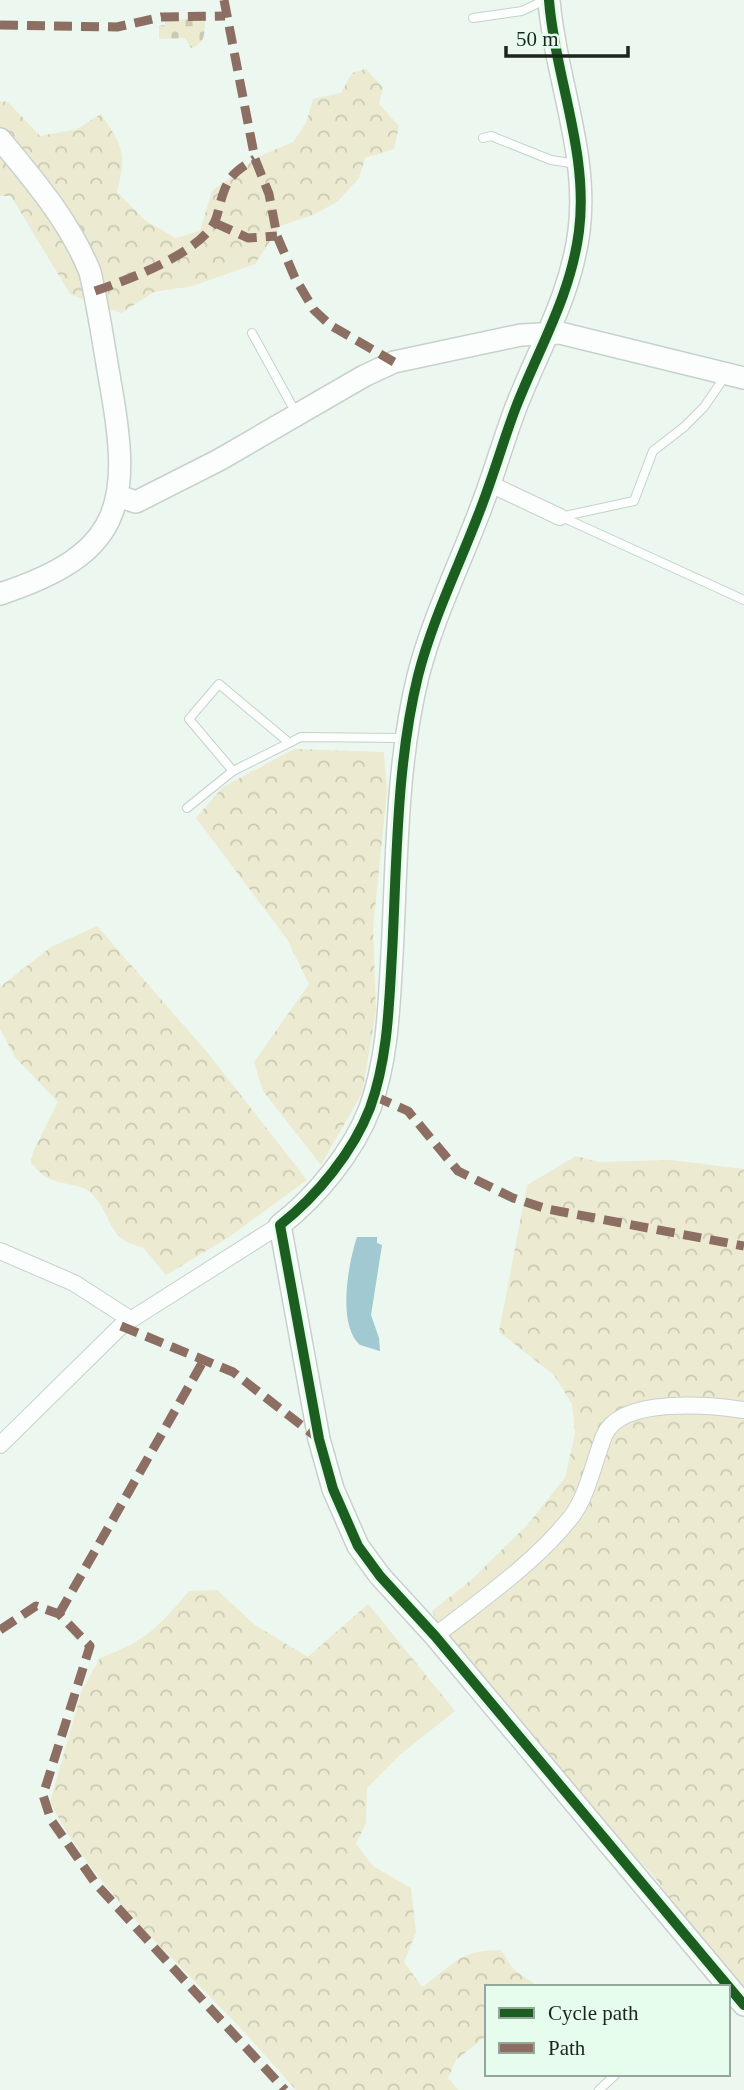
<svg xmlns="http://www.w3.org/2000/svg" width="744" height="2090" font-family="Georgia,serif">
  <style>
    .forest { fill: url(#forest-crowns) }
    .cemetery { fill: url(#cemetery-stones) }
    .water { fill: #a1c9d1 }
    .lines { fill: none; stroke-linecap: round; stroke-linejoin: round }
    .service-casing { stroke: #c7d1cb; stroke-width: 10 }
    .minor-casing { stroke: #c7d1cb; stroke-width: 18 }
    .tertiary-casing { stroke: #c7d1cb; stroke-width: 24 }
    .service { stroke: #fcfefd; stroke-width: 8 }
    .minor { stroke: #fcfefd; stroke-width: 16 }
    .tertiary { stroke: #fcfefd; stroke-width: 21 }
    .quiet { stroke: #8d6e63; stroke-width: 9; stroke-dasharray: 18 9; stroke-linecap: butt }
    .cycleway-casing { stroke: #e6fced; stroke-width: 15 }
    .cycleway { stroke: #1b5e20; stroke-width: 10 }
  </style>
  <defs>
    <pattern id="forest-crowns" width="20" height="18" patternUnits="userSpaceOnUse" patternTransform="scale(1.75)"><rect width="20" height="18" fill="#ecebd1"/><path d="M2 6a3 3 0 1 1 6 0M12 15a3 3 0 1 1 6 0" fill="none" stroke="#cac9b3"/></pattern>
    <pattern id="cemetery-stones" width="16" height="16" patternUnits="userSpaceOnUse" patternTransform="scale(1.75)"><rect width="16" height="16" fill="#ecebd1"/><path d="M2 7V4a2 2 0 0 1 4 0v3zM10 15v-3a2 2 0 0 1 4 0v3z" fill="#cac9b3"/></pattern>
  </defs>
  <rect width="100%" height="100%" fill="#ebf7ef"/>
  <g class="forest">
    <path d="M 366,69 L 383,88 L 379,104 L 399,126 L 394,149 L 365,158 L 359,178 L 337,202 L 315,214 L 280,226 L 255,264 L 192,286 L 154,292 L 121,313 L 70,294 L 11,196 L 0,196 L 0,101 L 8,102 L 40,136 L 77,129 L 101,114 C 123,147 127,153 117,192 L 146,221 L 176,238 L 200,231 L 212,191 L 258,157 L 293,142 L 306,123 L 313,99 L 341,93 L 352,73 Z"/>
    <path d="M 294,749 L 384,752 L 387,791 L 373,929 L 376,1011 L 362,1093 L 321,1165 L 263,1091 L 254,1062 L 309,984 L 287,939 L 196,818 L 223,787 Z"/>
    <path d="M 97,926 L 207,1052 L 307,1180 L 229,1237 L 166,1275 L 143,1247 C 107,1241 113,1216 93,1195 C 82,1182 61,1186 48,1178 C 42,1175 36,1168 31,1163 L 33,1152 L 58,1102 L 15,1057 L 0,1029 L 0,987 L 51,947 Z"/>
    <path d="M 576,1156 L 599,1162 L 671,1160 L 744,1169 L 744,1992 L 704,1946 L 656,1879 L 451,1650 L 432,1611 L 470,1581 L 527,1525 L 565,1478 L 575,1433 L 572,1404 L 554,1375 L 499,1332 L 527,1185 Z"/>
    <path d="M 217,1590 L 255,1625 L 308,1657 L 368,1604 L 455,1711 L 401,1754 L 367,1788 L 366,1823 L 356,1844 L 373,1866 L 411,1888 L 416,1932 L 404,1962 L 422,1987 C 455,1964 458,1950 501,1950 L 513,1969 L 539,1987 L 487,1987 L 487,2035 L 456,2060 L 448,2078 L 458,2090 L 296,2090 C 271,2062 246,2033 220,2007 C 158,1943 91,1883 50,1802 L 82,1690 L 100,1658 C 146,1641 159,1627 189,1591 Z"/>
  </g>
  <path class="cemetery" d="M 165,19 L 205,20 C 205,33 205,44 191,48 L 185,38 L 159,39 L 159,26 L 165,25 Z"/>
  <path class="water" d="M 357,1237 L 377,1237 L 377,1243 L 382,1245 L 371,1315 L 379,1338 L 380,1351 L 360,1345 C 337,1325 348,1264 357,1237 Z"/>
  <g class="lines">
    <g class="service-casing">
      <g id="service">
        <path d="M 473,18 L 522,11 L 545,0"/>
        <path d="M 483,138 L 491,136 L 551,160 L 577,164"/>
        <path d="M 252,333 L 296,413"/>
        <path d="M 560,517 L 634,501 L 653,451 L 684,427 L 704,407 L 726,375"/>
        <path d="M 562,517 L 744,600"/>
        <path d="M 233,771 L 189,719 L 219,684 L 287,741"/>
        <path d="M 187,808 L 233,771 L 301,737 L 403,738"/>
        <path d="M 599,2090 L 616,2074"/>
      </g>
    </g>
    <g class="minor-casing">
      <g id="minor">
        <path d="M 490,484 L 560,517"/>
        <path d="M 0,1251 L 74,1283 L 130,1319"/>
        <path d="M 0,1445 L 121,1326 L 280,1225"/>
        <path d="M 435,1636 C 481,1600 535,1563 572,1516 C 588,1494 594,1461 604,1436 C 620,1396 711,1405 744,1410"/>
      </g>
    </g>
    <g class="tertiary-casing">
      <g id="tertiary">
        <path d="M 549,0 C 555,77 589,153 579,231 C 571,295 539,348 516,407 C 502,444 492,481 477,518 C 457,570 432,621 418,676 C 396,766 397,862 392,954 C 389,1005 388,1058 370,1108 C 353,1152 317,1196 280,1225 L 319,1439 L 333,1489 L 358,1546 L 380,1576 L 435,1636 L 744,2005"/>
        <path d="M 0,139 C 34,180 70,222 90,272 C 99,310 104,348 111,387 C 132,505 122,554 0,594"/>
        <path d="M 118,496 L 136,502 L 219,460 L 364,376 L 394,362 L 521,335 L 560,333 L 744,378"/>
      </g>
    </g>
    <use href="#service" class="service"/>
    <use href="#minor" class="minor"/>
    <use href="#tertiary" class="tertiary"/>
    <g class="quiet">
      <path d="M 224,0 L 255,159 L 269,194 L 277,236 L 295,278 L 314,310 L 330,325 L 394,362"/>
      <path d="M 0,25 L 117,27 L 161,17 L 225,16"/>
      <path d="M 215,223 L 248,238 L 277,236"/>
      <path d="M 95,291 C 128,280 194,255 213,225 C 217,219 218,211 220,204 C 227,178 232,173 255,159"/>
      <path d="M 374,1096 L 408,1111 L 458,1171 L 513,1198 L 547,1209 L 744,1246"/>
      <path d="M 121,1326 L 233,1372 L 319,1439"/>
      <path d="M 59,1614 L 205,1358"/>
      <path d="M 0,1630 L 36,1606 L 59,1614 L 90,1646 L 43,1795 L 51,1820 L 96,1884 L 285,2090"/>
    </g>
    <g class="cycleway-casing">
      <path id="cycleway" d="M 549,0 C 555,77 589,153 579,231 C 571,295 539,348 516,407 C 502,444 492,481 477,518 C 457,570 432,621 418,676 C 396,766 397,862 392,954 C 389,1005 388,1058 370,1108 C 353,1152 317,1196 280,1225 L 319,1439 L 333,1489 L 358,1546 L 380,1576 L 435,1636 L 744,2005"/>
    </g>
    <use href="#cycleway" class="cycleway"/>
  </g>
  <rect x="485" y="1985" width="245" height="91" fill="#e6fced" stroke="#95a69a" stroke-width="2"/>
  <rect x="499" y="2008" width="35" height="10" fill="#1b5e20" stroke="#95a69a" stroke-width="2"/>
  <text x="548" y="2020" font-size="21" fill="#1c241e">Cycle path</text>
  <rect x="499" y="2043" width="35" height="10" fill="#8d6e63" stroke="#95a69a" stroke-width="2"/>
  <text x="548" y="2055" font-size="21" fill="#1c241e">Path</text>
  <path d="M506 46v10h122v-10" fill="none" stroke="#1c241e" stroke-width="3.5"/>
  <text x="516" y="46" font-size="21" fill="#1c241e" stroke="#e6fced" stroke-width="5" paint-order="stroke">50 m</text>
</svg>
